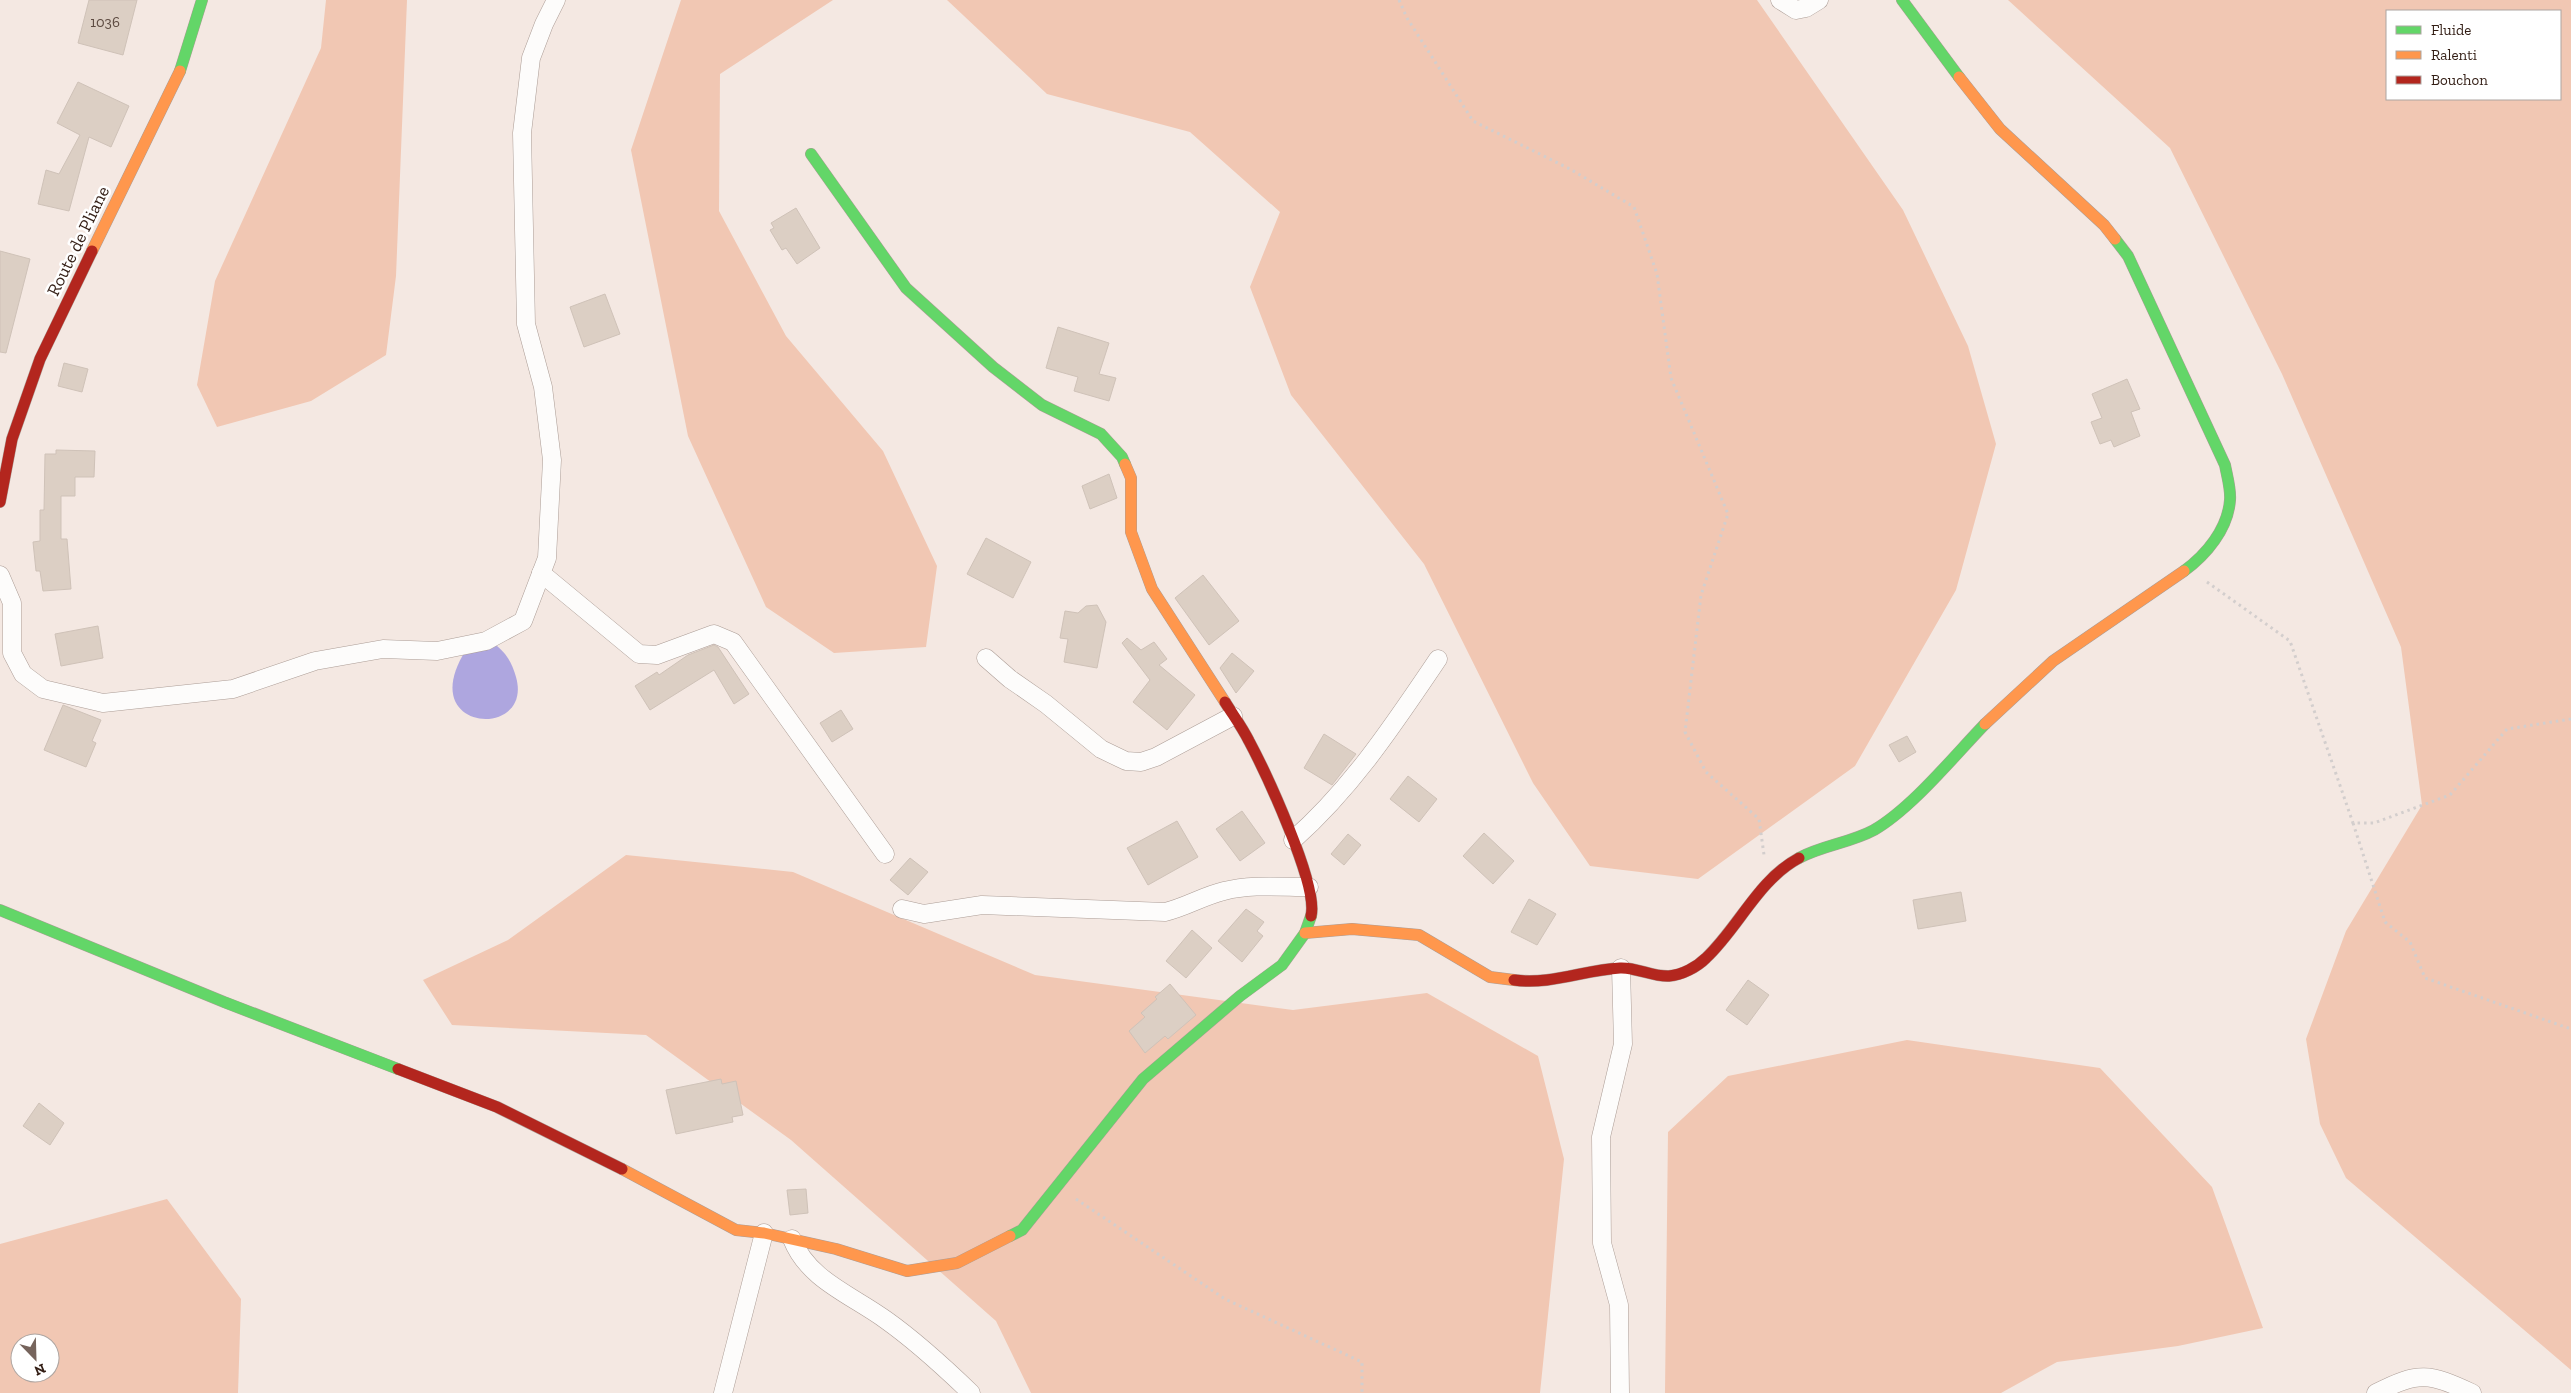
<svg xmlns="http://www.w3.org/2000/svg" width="2571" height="1393" font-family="'Zilla Slab',serif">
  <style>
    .green { fill: #f1c7b3; fill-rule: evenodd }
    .water { fill: #aea6df }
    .building { fill: #dccfc4; stroke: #cfc2b8 }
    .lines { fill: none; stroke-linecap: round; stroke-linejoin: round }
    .street-casing { stroke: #ac9d96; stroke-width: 19 }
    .fast-casing { stroke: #ac9d96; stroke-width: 12 }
    .slow-casing { stroke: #ac9d96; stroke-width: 12 }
    .jam-casing { stroke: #ac9d96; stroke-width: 12 }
    .path { stroke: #d3cecd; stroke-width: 3; stroke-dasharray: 2.5 4; stroke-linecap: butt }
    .street { stroke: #fdfcfb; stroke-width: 18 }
    .fast { stroke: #63d668; stroke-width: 11 }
    .slow { stroke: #ff974d; stroke-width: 11 }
    .jam { stroke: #b3261e; stroke-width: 11 }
    .labels { text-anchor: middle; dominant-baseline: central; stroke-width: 5; stroke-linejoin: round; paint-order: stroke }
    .number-label { font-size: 15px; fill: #5c4a40 }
    .street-label { font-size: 18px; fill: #321d14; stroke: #fff }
  </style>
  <rect width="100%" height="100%" fill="#f4e8e2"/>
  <g class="green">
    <path d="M 326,0 L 407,0 L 396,276 L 386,355 L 311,401 L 217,427 L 197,385 L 215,281 L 321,48 Z"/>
    <path d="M 681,0 L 833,0 L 720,74 L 719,211 L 786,336 L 883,451 L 937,566 L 926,647 L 834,653 L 766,607 L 688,436 L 631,150 Z"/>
    <path d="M 947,0 L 1757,0 L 1903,210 L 1968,346 L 1996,444 L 1956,590 L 1855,766 L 1698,879 L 1590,866 L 1533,783 L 1424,564 L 1291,395 L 1250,287 L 1280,212 L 1190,132 L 1047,94 Z"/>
    <path d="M 2008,0 L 2571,0 L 2571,1370 L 2346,1178 L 2320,1124 L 2306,1039 L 2346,931 L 2422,805 L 2401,647 L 2282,374 L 2170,148 ZM 2387,11 L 2560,11 L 2560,99 L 2387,99 Z"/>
    <path d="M 626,855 L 793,872 L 1035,975 L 1293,1010 L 1427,993 L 1538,1056 L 1564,1159 L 1540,1393 L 1031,1393 L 996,1321 L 791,1140 L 646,1035 L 452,1025 L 423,980 L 508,940 Z"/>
    <path d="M 1907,1040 L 2100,1068 L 2212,1187 L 2263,1328 L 2178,1346 L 2057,1362 L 2001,1393 L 1665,1393 L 1668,1132 L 1728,1076 Z"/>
    <path d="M 167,1199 L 241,1299 L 238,1393 L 0,1393 L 0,1244 ZM 20,1343 L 50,1343 L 50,1373 L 20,1373 Z"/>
  </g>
  <path class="water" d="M 493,643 C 506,652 512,663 516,677 C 534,740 413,733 466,650 Z"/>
  <g class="building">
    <path d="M 89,0 L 137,0 L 123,55 L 78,43 Z"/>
    <path d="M 78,82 L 129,106 L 111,147 L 89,137 L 69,211 L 38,204 L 46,170 L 59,174 L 80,135 L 57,123 Z"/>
    <path d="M 796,208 L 820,248 L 797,264 L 786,248 L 782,250 L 770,230 L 774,228 L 771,223 Z"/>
    <path d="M 0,251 L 30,259 L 6,353 L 0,352 Z"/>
    <path d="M 605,294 L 620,334 L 584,347 L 570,307 Z"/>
    <path d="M 1058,327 L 1109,343 L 1099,374 L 1116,378 L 1109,401 L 1074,391 L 1078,377 L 1046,368 Z"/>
    <path d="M 64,363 L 88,369 L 82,392 L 58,386 Z"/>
    <path d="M 2127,379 L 2140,409 L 2131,412 L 2140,436 L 2114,447 L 2111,440 L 2100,444 L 2091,422 L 2102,418 L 2092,394 Z"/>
    <path d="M 56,450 L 95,451 L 94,477 L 75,477 L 75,496 L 61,496 L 61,539 L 67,539 L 71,589 L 43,591 L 40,571 L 36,571 L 33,542 L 40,541 L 40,510 L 44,510 L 45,454 L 56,454 Z"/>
    <path d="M 1109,474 L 1117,498 L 1090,509 L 1082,486 Z"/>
    <path d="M 986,538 L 1031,562 L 1013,598 L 967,574 Z"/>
    <path d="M 1203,575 L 1239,621 L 1209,645 L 1175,598 Z"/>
    <path d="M 1097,605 L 1106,622 L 1097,668 L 1064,662 L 1068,639 L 1060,638 L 1065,611 L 1078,613 L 1086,606 Z"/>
    <path d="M 98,626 L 103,658 L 61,666 L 55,634 Z"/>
    <path d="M 1127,638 L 1141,650 L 1154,642 L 1167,659 L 1159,665 L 1195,695 L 1167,730 L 1133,702 L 1150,680 L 1122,643 Z"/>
    <path d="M 714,645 L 718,647 L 749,694 L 734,704 L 714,670 L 650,710 L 635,686 L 657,672 L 659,675 L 688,655 Z"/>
    <path d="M 1232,653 L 1254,671 L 1236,693 L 1220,668 Z"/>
    <path d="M 63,705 L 101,720 L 92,741 L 96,743 L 86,767 L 44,750 Z"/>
    <path d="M 841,710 L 853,729 L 832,742 L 820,723 Z"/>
    <path d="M 1324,734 L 1356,754 L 1332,785 L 1304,768 Z"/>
    <path d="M 1907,736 L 1916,752 L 1899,762 L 1889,745 Z"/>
    <path d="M 1408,776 L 1437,799 L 1419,822 L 1390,799 Z"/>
    <path d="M 1242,811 L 1265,843 L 1240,861 L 1216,829 Z"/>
    <path d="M 1177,821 L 1198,857 L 1148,885 L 1127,848 Z"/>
    <path d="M 1484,833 L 1514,861 L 1493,884 L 1463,856 Z"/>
    <path d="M 1348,834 L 1361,845 L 1344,865 L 1331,854 Z"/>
    <path d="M 910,858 L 928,872 L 908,895 L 890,880 Z"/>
    <path d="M 1961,892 L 1966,921 L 1918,929 L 1913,900 Z"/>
    <path d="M 1529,899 L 1556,914 L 1537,945 L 1511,932 Z"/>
    <path d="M 1246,909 L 1264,922 L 1257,931 L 1263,936 L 1242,962 L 1218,941 Z"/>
    <path d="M 1192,930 L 1212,948 L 1186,978 L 1166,961 Z"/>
    <path d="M 1748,980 L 1769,995 L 1747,1025 L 1726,1010 Z"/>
    <path d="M 1170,984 L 1196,1015 L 1168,1039 L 1165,1036 L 1145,1053 L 1129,1031 L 1145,1017 L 1141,1013 L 1157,999 L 1155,997 Z"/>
    <path d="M 721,1079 L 722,1084 L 736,1081 L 743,1115 L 732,1117 L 733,1122 L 676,1134 L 666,1090 Z"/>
    <path d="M 39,1103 L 64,1123 L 50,1145 L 23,1126 Z"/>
    <path d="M 806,1189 L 808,1213 L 790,1215 L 787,1190 Z"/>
  </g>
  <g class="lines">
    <g class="street-casing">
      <g id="street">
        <path d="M 1780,0 L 1796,10 L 1806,8 L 1819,0"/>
        <path d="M 541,573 L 639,654 L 657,655 L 714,634 L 733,642 L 885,854"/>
        <path d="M 0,575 L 12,603 L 12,653 L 23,674 L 43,689 L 103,703 L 233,689 L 315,661 L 383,649 L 437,651 L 486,641 L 523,621 L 547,558 L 552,460 L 543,387 L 526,324 L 522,133 L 531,58 L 544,24 L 556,0"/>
        <path d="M 986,658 L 1010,679 L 1046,704 L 1101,749 L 1126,761 L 1141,762 L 1156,757 L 1233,716"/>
        <path d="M 1293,840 C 1352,788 1394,724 1438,659"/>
        <path d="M 902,909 L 924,914 L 982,905 L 1165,912 C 1186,907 1203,896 1224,891 C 1251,884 1281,887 1309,887"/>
        <path d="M 792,1239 C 808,1280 852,1295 886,1320 C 917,1342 944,1367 971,1393"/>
        <path d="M 723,1393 L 764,1233"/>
        <path d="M 1620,1393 L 1619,1305 L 1602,1243 L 1601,1137 L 1623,1044 L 1621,968"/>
        <path d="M 2376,1393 C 2419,1371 2429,1373 2472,1393"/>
      </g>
    </g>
    <g class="fast-casing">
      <g id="fast">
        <path d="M 1902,0 L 1959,77"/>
        <path d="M 180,71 L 202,0"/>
        <path d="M 811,154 L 906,288 L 993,367 L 1042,405 L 1101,434 L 1122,457 L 1125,464"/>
        <path d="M 2115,239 L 2128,256 L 2225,465 C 2227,476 2231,489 2230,500 C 2228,529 2206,555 2184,571"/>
        <path d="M 1799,858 C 1823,845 1850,843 1874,830 C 1912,808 1954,756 1985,724"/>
        <path d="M 0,910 L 224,1002 L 398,1069"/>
        <path d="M 1010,1236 L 1022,1230 L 1143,1079 L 1240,996 L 1282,965 L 1305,933 L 1311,916"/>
      </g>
    </g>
    <g class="slow-casing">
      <g id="slow">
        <path d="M 1959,77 L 2000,129 L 2104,225 L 2115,239"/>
        <path d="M 92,251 L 180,71"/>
        <path d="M 1125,464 L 1131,478 L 1131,532 L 1152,589 L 1225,702"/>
        <path d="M 1985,724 L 2053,661 L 2184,571"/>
        <path d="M 1305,933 L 1352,929 L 1419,935 L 1490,977 L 1514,980"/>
        <path d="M 622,1169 L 736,1230 L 764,1233 L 836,1249 L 907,1271 L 957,1263 L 1010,1236"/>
      </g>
    </g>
    <g class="jam-casing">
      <g id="jam">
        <path d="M 0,502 L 12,439 L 40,359 L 92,251"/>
        <path d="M 1225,702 C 1233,715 1242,727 1249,741 C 1265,771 1319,886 1311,916"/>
        <path d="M 1514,980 C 1551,985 1584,970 1620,968 C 1636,967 1653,977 1669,976 C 1682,975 1697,967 1706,958 C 1739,927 1758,880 1799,858"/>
        <path d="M 398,1069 L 497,1107 L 622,1169"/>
      </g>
    </g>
    <g class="path">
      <path d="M 1399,0 L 1407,18 L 1473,121 L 1570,169 L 1634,207 L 1657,274 L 1671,378 L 1728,514 L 1701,595 L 1685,732 L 1706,772 L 1759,819 L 1764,855"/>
      <path d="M 2207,582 L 2290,641 L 2353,823 L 2374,823 L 2450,795 L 2507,729 L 2571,719"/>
      <path d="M 2353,823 L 2385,922 L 2410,942 L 2425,978 L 2571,1029"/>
      <path d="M 1076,1199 L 1225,1299 L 1362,1362 L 1362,1393"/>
    </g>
    <use href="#street" class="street"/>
    <use href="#fast" class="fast"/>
    <use href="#slow" class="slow"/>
    <use href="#jam" class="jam"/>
  </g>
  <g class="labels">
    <g class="number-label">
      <text x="105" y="22">1036</text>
    </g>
    <g class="street-label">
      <text transform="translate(78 241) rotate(-64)">Route de Pliane</text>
    </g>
  </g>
  <rect x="2386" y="10" width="175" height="90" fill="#ffffff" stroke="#ada5a1"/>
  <rect x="2396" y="26" width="25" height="8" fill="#63d668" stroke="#ada5a1"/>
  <text x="2431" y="35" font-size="15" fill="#321d14">Fluide</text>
  <rect x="2396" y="51" width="25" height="8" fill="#ff974d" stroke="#ada5a1"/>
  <text x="2431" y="60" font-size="15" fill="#321d14">Ralenti</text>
  <rect x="2396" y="76" width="25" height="8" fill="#b3261e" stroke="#ada5a1"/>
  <text x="2431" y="85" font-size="15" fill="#321d14">Bouchon</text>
  <g transform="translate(35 1358) rotate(157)"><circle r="24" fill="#ffffff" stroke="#ada5a1"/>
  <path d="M0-4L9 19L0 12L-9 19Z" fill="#76645c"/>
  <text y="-8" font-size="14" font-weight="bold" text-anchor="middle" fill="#321d14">N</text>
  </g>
</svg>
